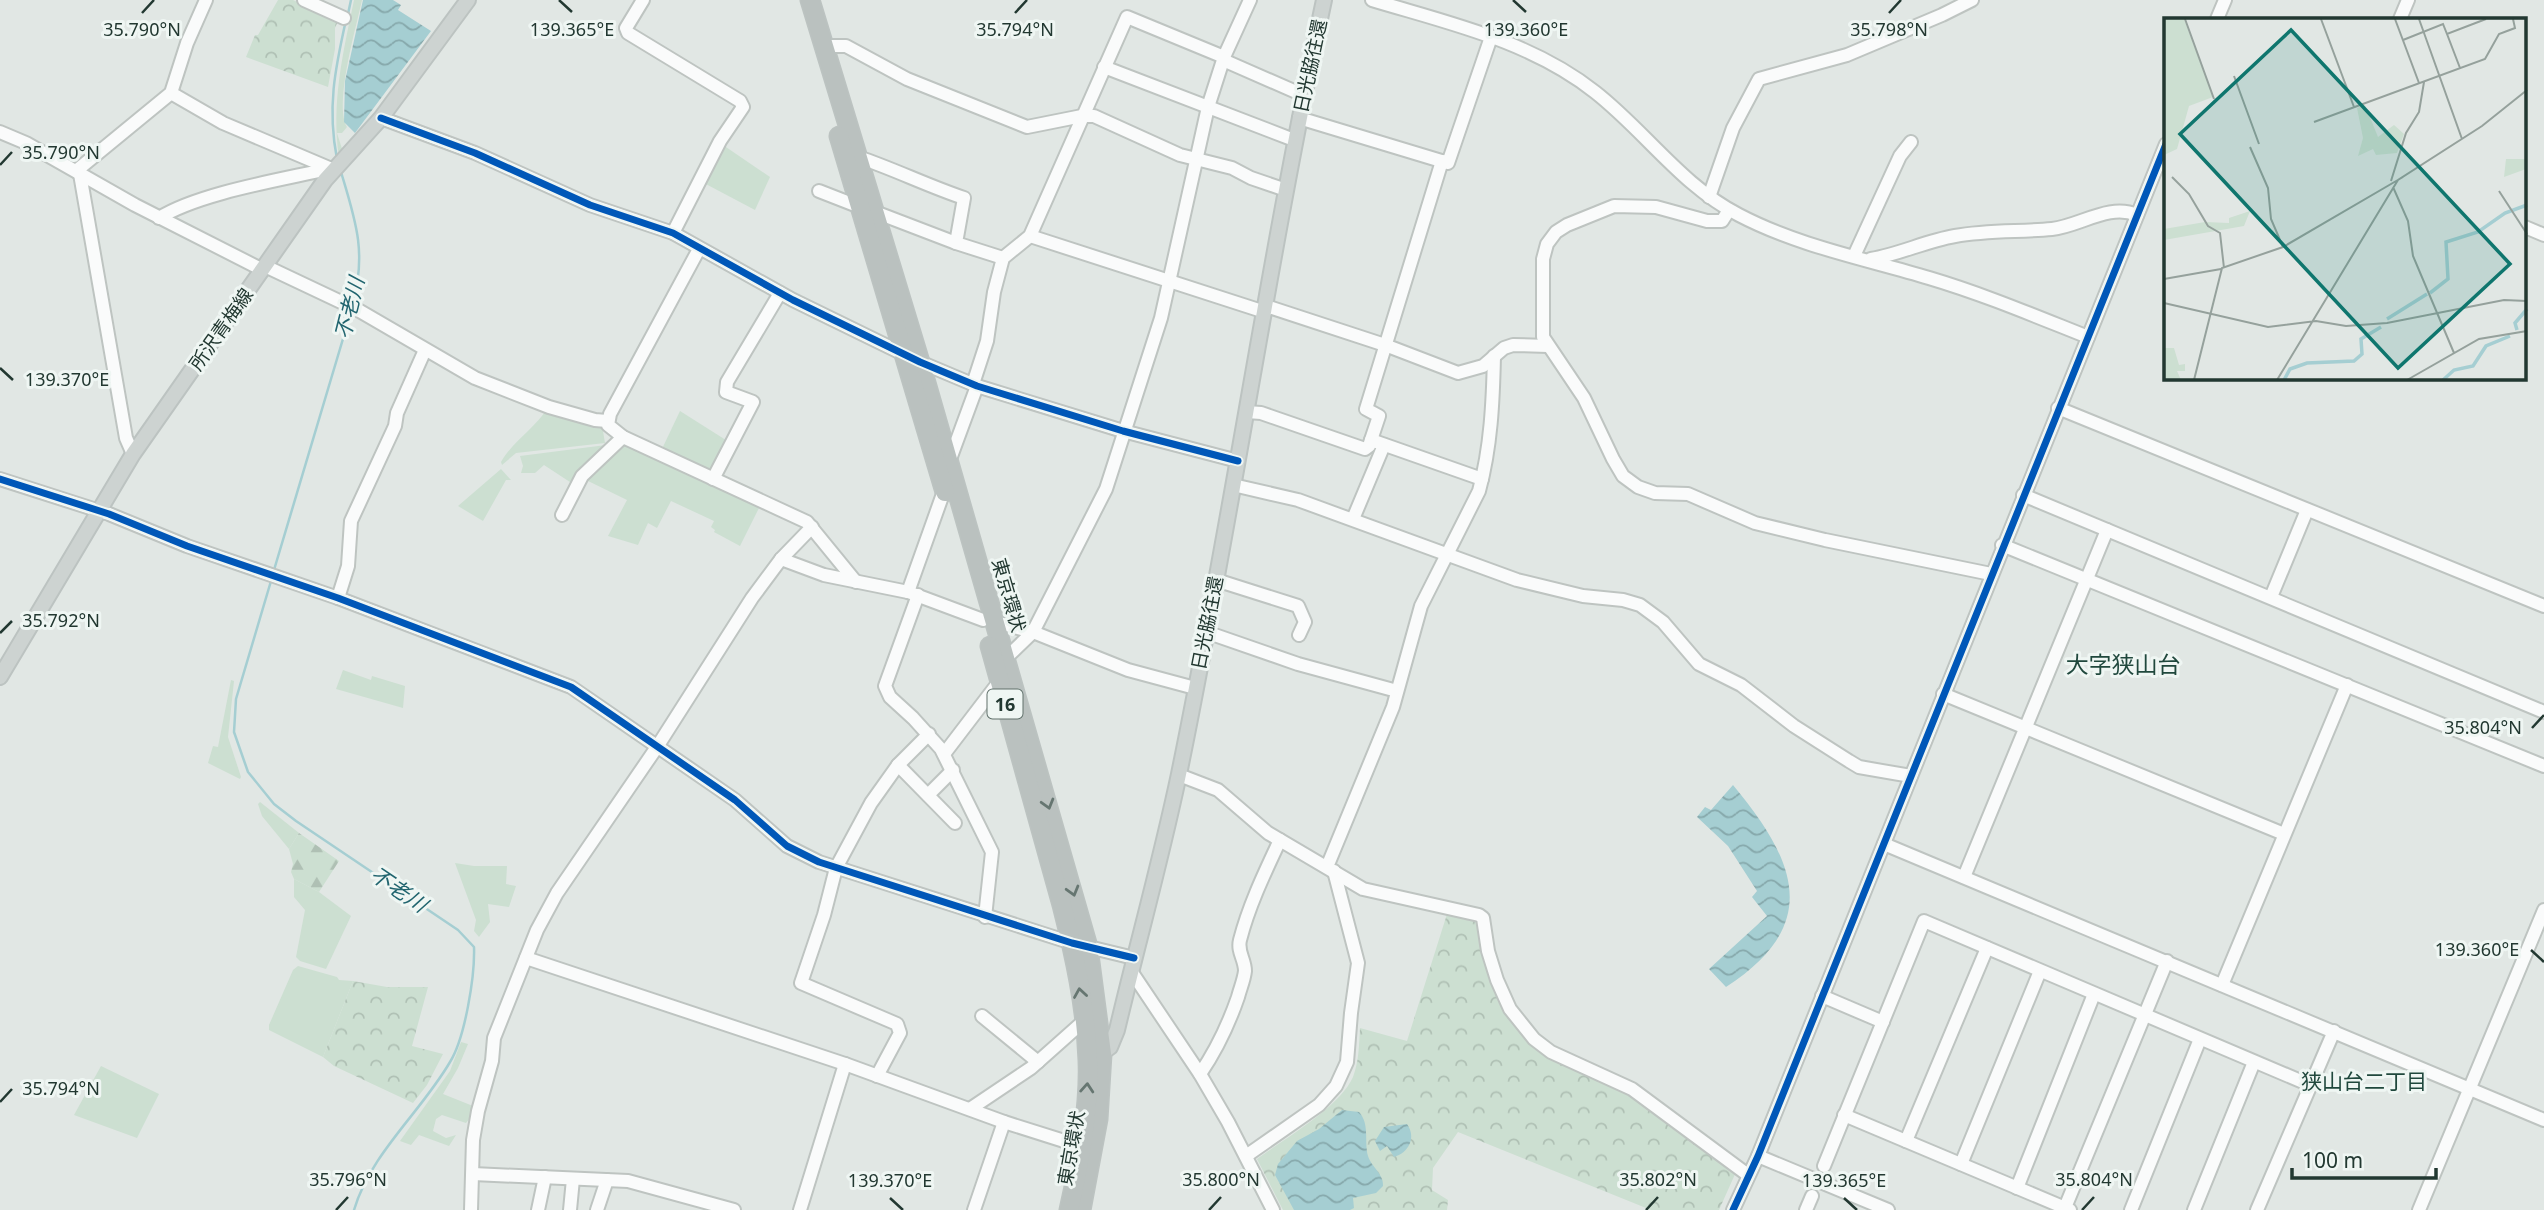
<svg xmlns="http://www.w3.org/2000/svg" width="2544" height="1210" font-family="'Noto Sans','Noto Sans JP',sans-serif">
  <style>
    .grass { fill: #ccdfd1 }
    .forest { fill: url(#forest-firs) }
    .park { fill: url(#park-crowns) }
    .water { fill: url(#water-waves) }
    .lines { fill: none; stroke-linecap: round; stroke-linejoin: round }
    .stream { stroke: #a5ced2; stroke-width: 2.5 }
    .minor-casing { stroke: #bec4c1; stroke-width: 16 }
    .major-casing { stroke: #bcc3c1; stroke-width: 18 }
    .highway-casing { stroke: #bcc3c1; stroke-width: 21 }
    .minor { stroke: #fafbfb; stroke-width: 12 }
    .major { stroke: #cdd3d1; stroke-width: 14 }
    .highway { stroke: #bac1bf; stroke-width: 18 }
    .cycleway-casing { stroke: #eff6f3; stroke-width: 11 }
    .cycleway { stroke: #0057b8; stroke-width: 7 }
    .oneway { stroke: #667671 }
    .ticks { fill: none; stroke: #223831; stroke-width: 2.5 }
    .labels { text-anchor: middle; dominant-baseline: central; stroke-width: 6; stroke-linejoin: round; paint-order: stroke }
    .shield { fill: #eff6f3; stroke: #60716b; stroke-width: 2 }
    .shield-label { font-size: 18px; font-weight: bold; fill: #223831 }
    .street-label { font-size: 19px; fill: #223831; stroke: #eff6f3 }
    .water-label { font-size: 21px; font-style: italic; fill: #21656f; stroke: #eff6f3 }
    .neighbourhood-label { font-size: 21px; fill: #20483d; stroke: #eff6f3 }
    .quarter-label { font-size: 23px; fill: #20483d; stroke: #eff6f3 }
    .inset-river { fill: none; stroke: #a5ced2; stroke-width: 3.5 }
    .inset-road { fill: none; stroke: #95a19c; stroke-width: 2 }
    .view { fill: #0f766e; fill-opacity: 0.15; stroke: #0f766e; stroke-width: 3.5 }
    .inset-edge { fill: none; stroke: #223831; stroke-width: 3.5 }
    .ticks-label { font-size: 18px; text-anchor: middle; fill: #223831; stroke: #eff6f3; stroke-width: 6; stroke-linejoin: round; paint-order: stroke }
  </style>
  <defs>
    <pattern id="forest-firs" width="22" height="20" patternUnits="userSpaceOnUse" patternTransform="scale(1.75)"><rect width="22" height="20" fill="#ccdfd1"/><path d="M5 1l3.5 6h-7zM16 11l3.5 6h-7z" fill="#afc0b4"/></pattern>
    <pattern id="park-crowns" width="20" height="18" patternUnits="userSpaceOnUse" patternTransform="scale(1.75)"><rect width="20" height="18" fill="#ccdfd1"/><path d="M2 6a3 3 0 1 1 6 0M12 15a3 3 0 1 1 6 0" fill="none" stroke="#afc0b4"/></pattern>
    <pattern id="water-waves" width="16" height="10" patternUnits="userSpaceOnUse" patternTransform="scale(1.75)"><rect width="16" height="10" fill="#a5ced2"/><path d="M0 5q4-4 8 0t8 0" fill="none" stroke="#86a8ab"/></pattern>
  </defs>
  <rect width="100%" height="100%" fill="#e1e7e4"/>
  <g class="grass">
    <path d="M 354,0 L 362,0 C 356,28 334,104 347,127 L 342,133 L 337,133 L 343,152 L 339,157 C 331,103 343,53 354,0 Z"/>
    <path d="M 723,145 L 770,177 L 755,210 L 702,182 Z"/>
    <path d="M 547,409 L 602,425 L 605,443 L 516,453 L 502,465 L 501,462 C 513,441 534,429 547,409 Z"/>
    <path d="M 680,411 L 729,442 L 713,472 L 709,473 L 661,451 Z"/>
    <path d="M 625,444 L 760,506 L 740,546 L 714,532 L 715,530 L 711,527 L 714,521 L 671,501 L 657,528 L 648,523 L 638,545 L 608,536 L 627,500 L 586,480 L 621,445 Z"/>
    <path d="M 606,445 L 573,484 L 544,465 L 535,473 L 521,473 L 523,466 L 520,456 Z"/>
    <path d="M 501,469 L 511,480 L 506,480 L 483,521 L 458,506 Z"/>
    <path d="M 343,670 L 371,680 L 372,676 L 405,686 L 403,708 L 336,689 Z"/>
    <path d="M 231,680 L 234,681 L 228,737 L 241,777 L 240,779 L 208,763 L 213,746 L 218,747 Z"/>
    <path d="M 260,802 L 299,833 L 289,849 L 262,816 L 258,804 Z"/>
    <path d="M 455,863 L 474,866 L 507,866 L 506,884 L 516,886 L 509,907 L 488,904 L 490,922 L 479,937 L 474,931 L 476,920 Z"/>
    <path d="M 294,879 L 319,892 L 351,916 L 326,969 L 300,961 L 296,957 L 305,910 L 294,897 Z"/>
    <path d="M 298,966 L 337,977 L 339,980 L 353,981 L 323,1057 L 269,1030 L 269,1025 L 293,970 Z"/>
    <path d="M 461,1042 L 468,1044 L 458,1068 L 443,1094 L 473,1106 L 471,1117 L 466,1123 L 442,1115 L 436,1119 L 433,1131 L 446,1138 L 456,1135 L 449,1146 L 419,1135 L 411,1145 L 400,1141 L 450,1071 Z"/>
    <path d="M 101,1066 L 159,1094 L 137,1138 L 74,1115 Z"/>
  </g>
  <path class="forest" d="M 299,833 L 339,861 L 319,892 L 294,879 L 291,872 L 293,864 L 289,849 Z"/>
  <g class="park">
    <path d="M 278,0 L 293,0 L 338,21 L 335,28 L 335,49 L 328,87 L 246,57 L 255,35 L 258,35 Z"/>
    <path d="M 1447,914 L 1482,920 L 1486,951 L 1533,1041 L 1631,1090 L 1736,1172 L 1719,1210 L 1651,1210 L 1458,1132 L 1433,1168 L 1432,1190 L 1448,1200 L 1447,1210 L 1283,1210 L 1257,1159 C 1284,1139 1340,1107 1353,1077 C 1359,1061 1359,1045 1360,1028 L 1407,1041 Z"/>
    <path d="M 353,981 L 387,987 L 428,987 L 412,1046 L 443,1054 L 427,1085 L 413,1103 L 334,1066 L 323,1057 Z"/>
  </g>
  <g class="water">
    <path d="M 363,0 L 393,0 L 401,5 L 398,10 L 431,31 L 355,133 L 344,122 L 345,81 Z"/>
    <path d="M 1733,785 C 1796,861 1823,924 1726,987 L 1709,969 L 1767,916 L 1752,897 L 1757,891 L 1728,846 L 1697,817 L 1705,807 L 1711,810 Z"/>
    <path d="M 1342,1110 L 1359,1112 C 1370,1124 1364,1141 1368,1156 C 1372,1168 1384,1174 1383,1186 L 1376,1193 L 1353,1198 L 1354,1208 L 1350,1210 L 1294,1210 L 1275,1175 L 1278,1164 L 1297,1141 L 1319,1129 Z"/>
    <path d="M 1407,1124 C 1417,1138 1408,1153 1394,1157 L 1387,1146 L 1380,1151 L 1375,1141 L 1384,1127 Z"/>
  </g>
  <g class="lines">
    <g class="stream">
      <path d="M 348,14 L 351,0"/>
      <path d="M 337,159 C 327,108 335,69 346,20"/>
      <path d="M 341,172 C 355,219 367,252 353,302"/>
      <path d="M 274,570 L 351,312"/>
      <path d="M 271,581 L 236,699 L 234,732 L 248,772 L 274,804 L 296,821 L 458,930 L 474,947 C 475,976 465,1038 450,1062 C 421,1112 371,1153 354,1210"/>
    </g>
    <g class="minor-casing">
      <g id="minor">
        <path d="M 304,0 L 344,18"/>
        <path d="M 643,0 L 626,28 L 628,33 L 740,101 L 743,107 L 720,141 L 673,233"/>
        <path d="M 1372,0 C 1448,23 1531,41 1595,92 C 1645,131 1682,186 1739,215 C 1798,246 1866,259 1929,278 C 1983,294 2035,316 2088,337"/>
        <path d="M 2217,19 L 2225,0"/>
        <path d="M 2400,19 L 2408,0"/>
        <path d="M 823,46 L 846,46 L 907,79 L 1027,127 L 1082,116 L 1094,116 L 1180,155 L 1232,168 L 1251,178 L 1286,190"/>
        <path d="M 1223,60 L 1303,95"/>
        <path d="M 1104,67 L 1294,140"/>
        <path d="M 171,93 L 223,123 L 334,170"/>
        <path d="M 381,118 L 475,153 L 590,205 L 673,233 L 793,300 L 920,362 L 977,386 L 1123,431 L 1238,461"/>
        <path d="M 1299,118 L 1448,163 L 1491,37"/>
        <path d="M 0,132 L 26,143 L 135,205 L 263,270"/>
        <path d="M 858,157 C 894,169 928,186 964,198 L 956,243 L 1003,258"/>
        <path d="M 76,171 L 171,93 L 187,43 L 206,0"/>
        <path d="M 80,174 L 126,438 L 133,454"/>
        <path d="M 819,191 L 860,207"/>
        <path d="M 1709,197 L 1733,128 L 1759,79 L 1847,55 L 1942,15 L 1972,0"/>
        <path d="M 1729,210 L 1722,221 L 1707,221 L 1656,207 L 1614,206 L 1567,225 L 1556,232 L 1547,244 L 1543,259 L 1543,337 L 1584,398 L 1613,459 L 1623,476 L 1638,487 L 1655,493 L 1688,494 L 1755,523 L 1825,540 L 1991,574"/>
        <path d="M 875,212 L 956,243"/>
        <path d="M 159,218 C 199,193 280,180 328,169"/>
        <path d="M 2525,227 L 2544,235"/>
        <path d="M 1030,236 L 1265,312"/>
        <path d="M 699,249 L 610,414 L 608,425 L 623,437 L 807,522 L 856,582"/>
        <path d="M 1854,256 L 1900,156 L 1911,142"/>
        <path d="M 1871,259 C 1900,254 1926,241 1955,236 C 1987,230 2020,232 2052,229 C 2080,226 2109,203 2137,215"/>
        <path d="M 265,266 L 358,310 L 475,378 L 549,407 L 595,420 L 607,421"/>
        <path d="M 1266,306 L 1385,345 L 1458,373 L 1483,366 L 1504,348 L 1513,345 L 1548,346"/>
        <path d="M 973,384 L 987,341 L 994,292 L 1003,258 L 1030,236 L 1127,17 L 1224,57"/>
        <path d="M 2058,408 L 2544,606"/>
        <path d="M 1247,412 L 1261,413 L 1365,449 L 1369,446 L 1379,416 L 1366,409 L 1442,161"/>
        <path d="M 1371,440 L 1482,479"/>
        <path d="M 949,462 L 977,386"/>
        <path d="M 0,479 L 109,514 L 187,546 L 338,598 L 571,687 L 735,800 L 787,846 L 819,862 L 1072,943 L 1134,958"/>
        <path d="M 713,479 L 753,402 L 726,392 L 727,382 L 780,293"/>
        <path d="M 1233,485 L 1298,500 L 1517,580 L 1583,596 L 1623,600 L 1640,605 L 1663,622 L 1699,664 L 1741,685 L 1794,726 L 1849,761 L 1859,767 L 1911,776"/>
        <path d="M 2023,495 L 2544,712"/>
        <path d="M 562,515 L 582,476 L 623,437"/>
        <path d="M 1353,519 L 1384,445"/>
        <path d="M 2002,545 L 2544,766"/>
        <path d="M 781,559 L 824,575 L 908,592 L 983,620"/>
        <path d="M 1216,580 L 1298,606 L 1305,622 L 1299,635"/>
        <path d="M 908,592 L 944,491"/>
        <path d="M 918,595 L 885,686 L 890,697 L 913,718 L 941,749 L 992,852 L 985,917"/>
        <path d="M 2271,597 L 2307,510"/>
        <path d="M 338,598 L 348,566 L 351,521 L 395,426 L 397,413 L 425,350"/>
        <path d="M 995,622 L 1033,632 L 1128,670 L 1195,688"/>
        <path d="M 1206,632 L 1298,664 L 1397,691"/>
        <path d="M 1005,659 L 1033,632 L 1106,489 L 1161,318 L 1208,107 L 1224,57 L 1250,0"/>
        <path d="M 1943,694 L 2284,834"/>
        <path d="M 944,754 L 999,682"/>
        <path d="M 898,765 L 955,823"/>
        <path d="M 1179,775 L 1218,790 L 1268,833 L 1363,889 L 1479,915 L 1483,918 L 1488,951 L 1497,980 L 1510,1009 L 1534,1039 L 1551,1052 L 1632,1089 L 1748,1175"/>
        <path d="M 928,795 L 953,770"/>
        <path d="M 1884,844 L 2544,1120"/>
        <path d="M 1327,867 L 1393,707 L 1421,606 L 1479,491 C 1491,447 1493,401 1494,356"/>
        <path d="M 1964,877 L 2107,530"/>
        <path d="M 526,958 L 845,1064 L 1004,1122 L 1080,1146"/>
        <path d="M 1131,971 L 1200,1074 L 1228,1122 L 1273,1210"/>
        <path d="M 2222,985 L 2347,685"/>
        <path d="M 1822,996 L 1883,1022"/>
        <path d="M 982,1016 L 1038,1062"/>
        <path d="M 1200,1074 C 1217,1049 1228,1026 1238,997 C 1240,989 1244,980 1245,971 C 1245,959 1237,952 1240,940 C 1249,905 1265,872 1280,840"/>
        <path d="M 877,1076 L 900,1033 L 897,1024 L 801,983 L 824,915 L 836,868 L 871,803 L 898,765 L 929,734"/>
        <path d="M 970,1109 L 1031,1068 L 1085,1020"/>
        <path d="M 1844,1115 L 2070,1210"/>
        <path d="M 1906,1141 L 1987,948"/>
        <path d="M 1246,1156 L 1319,1105 L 1336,1086 L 1347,1062 L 1351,1013 L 1358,963 L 1334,871"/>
        <path d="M 1758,1156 L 1888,1210"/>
        <path d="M 1961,1164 L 2040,971"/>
        <path d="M 1824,1166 L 1924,921 L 2310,1085"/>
        <path d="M 473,1174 L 628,1181 L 734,1210"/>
        <path d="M 2017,1188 L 2094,994"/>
        <path d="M 471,1210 L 473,1140 L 478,1111 L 492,1061 L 494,1038 L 537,930 L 557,893 L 657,747 L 752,598 L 781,559 L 812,527"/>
        <path d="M 538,1210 L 545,1177"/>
        <path d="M 570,1210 L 573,1179"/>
        <path d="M 597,1210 L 607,1180"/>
        <path d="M 800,1210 L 845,1064"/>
        <path d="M 974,1210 L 1004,1122"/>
        <path d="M 1733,1210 L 1758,1156 L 2166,144"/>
        <path d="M 1806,1210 L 1812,1196"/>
        <path d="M 2064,1210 L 2167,961"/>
        <path d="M 2131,1210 L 2200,1039"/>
        <path d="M 2194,1210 L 2254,1062"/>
        <path d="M 2257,1210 L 2334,1031"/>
        <path d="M 2419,1210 L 2544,910"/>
      </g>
    </g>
    <g class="major-casing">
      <g id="major">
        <path d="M 0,677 L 133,454 L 325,180 L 381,118 L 468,0"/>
        <path d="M 1096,1057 L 1110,1047 L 1117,1030 C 1137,945 1161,860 1179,774 C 1232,517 1269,256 1324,0"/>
      </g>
    </g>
    <g class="highway-casing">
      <g id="highway">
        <path d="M 810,0 L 920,362 L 1088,947 L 1102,1054 L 1098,1119 L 1081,1210"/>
        <path d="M 839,136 L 945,492"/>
        <path d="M 990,646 L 1062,905 C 1075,956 1086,1007 1088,1060 C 1090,1109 1080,1162 1069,1210"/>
      </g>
    </g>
    <use href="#minor" class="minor"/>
    <use href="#major" class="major"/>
    <use href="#highway" class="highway"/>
    <g class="cycleway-casing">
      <g id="cycleway">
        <path d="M 381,118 L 475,153 L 590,205 L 673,233 L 793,300 L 920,362 L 977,386 L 1123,431 L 1238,461"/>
        <path d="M 0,479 L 109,514 L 187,546 L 338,598 L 571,687 L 735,800 L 787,846 L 819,862 L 1072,943 L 1134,958"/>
        <path d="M 1733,1210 L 1758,1156 L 2166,144"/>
      </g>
    </g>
    <use href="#cycleway" class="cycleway"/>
  </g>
  <defs><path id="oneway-chevron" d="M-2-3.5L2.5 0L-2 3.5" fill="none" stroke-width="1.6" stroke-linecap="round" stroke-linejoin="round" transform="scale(1.75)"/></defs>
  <g class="oneway">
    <use href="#oneway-chevron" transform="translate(1048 804) rotate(74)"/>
    <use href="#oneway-chevron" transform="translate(1073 891) rotate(74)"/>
    <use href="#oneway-chevron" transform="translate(1080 993) rotate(-99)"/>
    <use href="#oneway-chevron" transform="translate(1087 1088) rotate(-86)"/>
  </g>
  <path class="ticks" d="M 559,0 L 572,12M 1513,0 L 1526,12M 142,13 L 154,0M 1015,13 L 1027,0M 1889,13 L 1901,0M 0,165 L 12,152M 0,368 L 13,380M 0,633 L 12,621M 2532,728 L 2544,715M 2531,950 L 2544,962M 0,1102 L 12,1089M 890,1198 L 903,1210M 1844,1198 L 1857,1210M 336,1210 L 348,1197M 1209,1210 L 1221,1197M 1646,1210 L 1658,1197M 2082,1210 L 2094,1197"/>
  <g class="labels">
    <rect class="shield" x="987.5" y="689.5" width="35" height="29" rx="5"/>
    <g class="shield-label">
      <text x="1005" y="704">16</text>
    </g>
    <g class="street-label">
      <text transform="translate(1310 66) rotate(-78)">日光脇往還</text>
      <text transform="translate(221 329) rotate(-55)">所沢青梅線</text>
      <text transform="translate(1009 595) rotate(74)">東京環状</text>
      <text transform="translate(1207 623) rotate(-79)">日光脇往還</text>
      <text transform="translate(1071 1148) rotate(-80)">東京環状</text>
    </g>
    <g class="water-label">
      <text transform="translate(349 308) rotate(-76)">不老川</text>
      <text transform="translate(399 889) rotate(34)">不老川</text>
    </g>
    <g class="neighbourhood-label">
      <text x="2364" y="1081">狭山台二丁目</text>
    </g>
    <g class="quarter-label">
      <text x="2123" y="664">大字狭山台</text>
    </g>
  </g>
  <g transform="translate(2164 18)">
    <rect width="362" height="362" fill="#e1e7e4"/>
    <path d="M 0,1 L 20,1 L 49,79 L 25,88 L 13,131 L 0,137 Z" fill="#ccdfd1"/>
    <path d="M 342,141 L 361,141 L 362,151 L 340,159 ZM 86,193 L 80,208 L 0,222 L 0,211 L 41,204 L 65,205 L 65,200 ZM 0,330 L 10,330 L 15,347 L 21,346 L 21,353 L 13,353 L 17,362 L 0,362 Z" fill="#ccdfd1"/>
    <path d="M 201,87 L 214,119 L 230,107 L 240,116 L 233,135 L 212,137 L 209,131 L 194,138 L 199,120 L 193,90 Z" fill="#ccdfd1"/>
    <path class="inset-river" d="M 266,275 L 284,261 L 282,224 L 314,214 L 341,195 L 363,187M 223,301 L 263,276M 353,312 L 351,305 L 363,291M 120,362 L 126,351 L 143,345 L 190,343 L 198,336 L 197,321 L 217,309M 279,362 L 290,352 L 309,348 L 322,328 L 346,318"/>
    <path class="inset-road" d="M 21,1 L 50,81M 157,1 L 190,89M 231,1 L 255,65M 255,1 L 298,121M 283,16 L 296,50M 239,22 L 279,6 L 283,16 L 322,1M 70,58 L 95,126M 150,104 L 321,41 L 335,16 L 351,10 L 349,1M 86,129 L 104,170 L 107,201 L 119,229M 8,159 L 25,176 L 44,208 L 56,215 L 60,250M 227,163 L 242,115 L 255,94 L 260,64M 229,169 L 244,203 L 249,238 L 290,335M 335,173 L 363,216M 0,261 L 57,251M 0,285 L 104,309 L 152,303 L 182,308 L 223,305 L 340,282 L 363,283M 30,362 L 58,250 L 119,229 L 239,159M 113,362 L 234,162 L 318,108 L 363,72M 243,362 L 315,321 L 363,313"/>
    <path class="view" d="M 127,12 L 346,246 L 234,350 L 16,116 Z"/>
    <rect width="362" height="362" class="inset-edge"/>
  </g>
  <g class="ticks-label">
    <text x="572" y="36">139.365°E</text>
    <text x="1526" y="36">139.360°E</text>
    <text x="142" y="36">35.790°N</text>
    <text x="1015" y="36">35.794°N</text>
    <text x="1889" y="36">35.798°N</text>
    <text x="61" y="159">35.790°N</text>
    <text x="67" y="386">139.370°E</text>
    <text x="61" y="627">35.792°N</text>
    <text x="2483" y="734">35.804°N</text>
    <text x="2477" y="956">139.360°E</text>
    <text x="61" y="1095">35.794°N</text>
    <text x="348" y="1186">35.796°N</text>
    <text x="1221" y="1186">35.800°N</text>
    <text x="1658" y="1186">35.802°N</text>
    <text x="2094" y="1186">35.804°N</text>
    <text x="890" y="1187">139.370°E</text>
    <text x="1844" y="1187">139.365°E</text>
  </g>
  <path d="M2292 1168v10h144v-10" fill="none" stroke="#223831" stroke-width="3.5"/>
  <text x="2302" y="1168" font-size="21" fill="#223831" stroke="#eff6f3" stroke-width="5" paint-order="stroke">100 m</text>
</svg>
